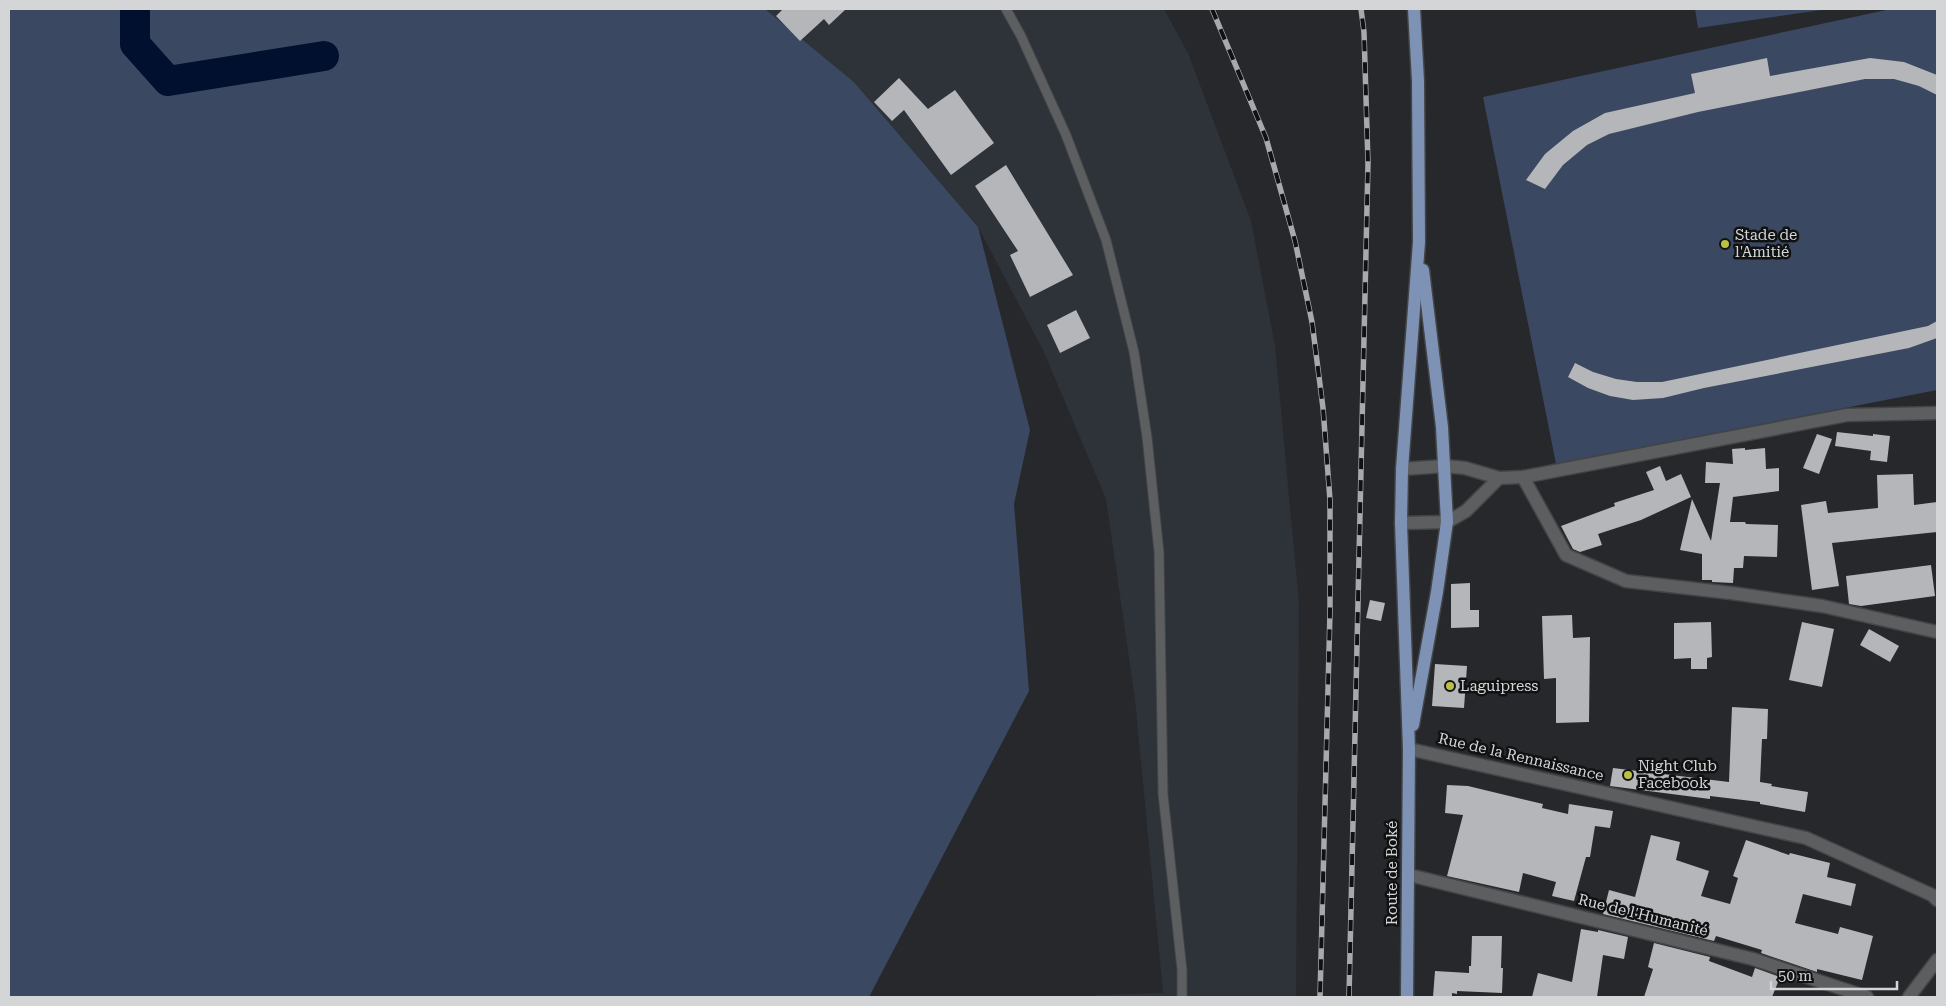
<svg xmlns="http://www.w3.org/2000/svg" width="1946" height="1006" font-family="'Roboto Serif',serif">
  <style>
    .built { fill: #2e3239 }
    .green { fill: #3a4861 }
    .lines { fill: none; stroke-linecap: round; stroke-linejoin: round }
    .river { stroke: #021030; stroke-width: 30 }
    .building { fill: #b5b6b9 }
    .service-casing { stroke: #434446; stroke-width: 11 }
    .minor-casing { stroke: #434446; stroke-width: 15 }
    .primary-casing { stroke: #434446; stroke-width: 15 }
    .service { stroke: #5c5e60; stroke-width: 9 }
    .minor { stroke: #5c5e60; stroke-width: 12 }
    .primary { stroke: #7d92b5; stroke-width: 12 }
    .rail-casing { stroke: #a8a9aa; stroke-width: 5.5 }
    .rail { stroke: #101112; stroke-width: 4; stroke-dasharray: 11; stroke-linecap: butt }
    .poi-dot { fill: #bbc045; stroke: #101112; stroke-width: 2 }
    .labels { text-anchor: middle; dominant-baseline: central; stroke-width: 5; stroke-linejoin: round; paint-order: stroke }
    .poi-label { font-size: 15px; fill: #d4d5d6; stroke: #101112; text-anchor: start }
    .street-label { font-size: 15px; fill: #d4d5d6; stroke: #101112 }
  </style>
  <rect width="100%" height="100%" fill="#27282b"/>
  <path class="built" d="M 765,9 L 1164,9 L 1188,53 L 1251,221 L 1275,346 L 1299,603 L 1296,997 L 1096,997 L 1096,995 L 1163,993 L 1135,700 L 1106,499 L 1043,350 L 978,227 L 854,82 Z"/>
  <g class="green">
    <path d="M 9,9 L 765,9 L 854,82 L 978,227 L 1030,430 L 1014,504 L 1029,691 L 869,997 L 9,997 Z"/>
    <path d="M 1695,9 L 1828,9 L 1698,28 Z"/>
    <path d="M 1891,9 L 1937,9 L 1937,390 L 1556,464 L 1483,97 Z"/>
  </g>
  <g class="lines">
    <path class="river" d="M 135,9 L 135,44 L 168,81 L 324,56"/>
  </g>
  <g class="building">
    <path d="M 783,9 L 846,9 L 829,25 L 824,19 L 800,41 L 776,16 Z"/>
    <path d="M 1767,58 L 1770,76 L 1870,58 L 1904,62 L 1937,75 L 1937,95 L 1919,86 L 1894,79 L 1865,79 L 1698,112 L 1609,134 L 1587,145 L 1563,165 L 1545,189 L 1526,180 L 1545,154 L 1573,131 L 1605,113 L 1695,93 L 1691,74 Z"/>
    <path d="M 899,78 L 928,109 L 955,90 L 994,143 L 951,175 L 904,110 L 892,121 L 874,102 Z"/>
    <path d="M 1006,165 L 1073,275 L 1030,297 L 1010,255 L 1018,251 L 975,186 Z"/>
    <path d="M 1076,310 L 1090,338 L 1060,353 L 1047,325 Z"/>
    <path d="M 1937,321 L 1937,338 L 1909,348 L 1704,388 L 1663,398 L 1633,400 L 1610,396 L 1588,388 L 1568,377 L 1575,363 L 1593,372 L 1616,379 L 1637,382 L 1662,382 L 1928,326 Z"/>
    <path d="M 1837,432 L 1873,436 L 1873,434 L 1890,436 L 1887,462 L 1870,460 L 1871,451 L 1835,446 Z"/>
    <path d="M 1817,434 L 1832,439 L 1819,474 L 1803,468 Z"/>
    <path d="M 1745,448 L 1745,450 L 1765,448 L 1766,469 L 1779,468 L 1779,491 L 1733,497 L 1730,522 L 1745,522 L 1746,524 L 1778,525 L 1777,557 L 1744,556 L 1743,568 L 1734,568 L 1733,583 L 1712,582 L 1712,580 L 1702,580 L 1702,554 L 1680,550 L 1692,499 L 1711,541 L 1720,483 L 1705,483 L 1706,462 L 1733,464 L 1732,449 Z"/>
    <path d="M 1660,466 L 1666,481 L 1681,474 L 1691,497 L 1641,520 L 1598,534 L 1602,545 L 1580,552 L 1573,549 L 1561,526 L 1615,506 L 1614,503 L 1654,490 L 1646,472 Z"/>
    <path d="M 1913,474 L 1914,505 L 1937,502 L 1937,532 L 1832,543 L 1839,586 L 1812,590 L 1801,505 L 1826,501 L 1828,513 L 1878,508 L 1877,475 Z"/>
    <path d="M 1931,565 L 1935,596 L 1861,606 L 1849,604 L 1846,576 Z"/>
    <path d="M 1470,583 L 1470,610 L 1479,610 L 1479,627 L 1451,628 L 1451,584 Z"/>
    <path d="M 1370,600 L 1385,603 L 1381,621 L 1366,618 Z"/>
    <path d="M 1572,615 L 1573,638 L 1590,637 L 1589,722 L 1556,723 L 1556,678 L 1544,679 L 1542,616 Z"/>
    <path d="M 1711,622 L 1712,657 L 1707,658 L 1707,669 L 1691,669 L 1691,658 L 1674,659 L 1674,623 Z"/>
    <path d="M 1802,622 L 1834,629 L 1822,687 L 1789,680 Z"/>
    <path d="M 1869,629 L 1899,646 L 1890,662 L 1860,645 Z"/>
    <path d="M 1435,664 L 1467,666 L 1464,708 L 1432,706 Z"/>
    <path d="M 1732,707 L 1768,709 L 1767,739 L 1762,739 L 1760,782 L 1772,784 L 1771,786 L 1808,792 L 1805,812 L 1760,804 L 1760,802 L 1710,796 L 1710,799 L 1610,786 L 1613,768 L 1729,782 Z"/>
    <path d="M 1447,785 L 1468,786 L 1543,804 L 1542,808 L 1568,814 L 1569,804 L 1613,811 L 1610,828 L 1595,826 L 1590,857 L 1586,857 L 1574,901 L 1552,896 L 1556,882 L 1523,873 L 1519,892 L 1447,876 L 1463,815 L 1445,813 Z"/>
    <path d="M 1651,835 L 1680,842 L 1676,860 L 1709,871 L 1701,896 L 1730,904 L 1738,878 L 1733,876 L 1746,840 L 1789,855 L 1790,853 L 1830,863 L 1827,877 L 1856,884 L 1851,906 L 1803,894 L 1795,923 L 1838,934 L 1840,927 L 1873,936 L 1862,980 L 1817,969 L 1817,972 L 1761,953 L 1762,950 L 1716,936 L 1714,941 L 1603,914 L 1609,890 L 1635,897 Z"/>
    <path d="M 1581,929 L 1598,932 L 1598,930 L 1628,937 L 1624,959 L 1603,955 L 1597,997 L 1532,997 L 1538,973 L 1572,982 Z"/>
    <path d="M 1472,936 L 1502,936 L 1501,968 L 1503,968 L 1502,993 L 1457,991 L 1457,994 L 1452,993 L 1452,997 L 1433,997 L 1435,971 L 1469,973 L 1469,966 L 1471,966 Z"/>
    <path d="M 1654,943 L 1710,957 L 1709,961 L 1752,977 L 1755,968 L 1780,977 L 1772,997 L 1644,997 L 1653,969 L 1648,967 Z"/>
  </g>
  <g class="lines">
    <g class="service-casing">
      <path id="service" d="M 1006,9 L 1021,36 L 1066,135 L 1106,240 L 1134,352 L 1147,437 L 1159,552 L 1163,794 L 1182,970 L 1182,997"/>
    </g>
    <g class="minor-casing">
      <g id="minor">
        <path d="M 1402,469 L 1445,466 L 1465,468 L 1499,478 L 1523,477 L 1847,415 L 1937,413"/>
        <path d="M 1523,477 L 1566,555 L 1626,581 L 1731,593 L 1822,606 L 1937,632"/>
        <path d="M 1401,523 L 1447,522 L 1466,511 L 1499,478"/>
        <path d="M 1409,749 L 1806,838 L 1932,895 L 1937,900"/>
        <path d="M 1409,875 L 1753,959 L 1867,997"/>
        <path d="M 1909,997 L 1937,960"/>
      </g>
    </g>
    <g class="primary-casing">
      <g id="primary">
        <path d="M 1413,725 L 1437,592 L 1447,522 L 1442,427 L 1423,270"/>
        <path d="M 1407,997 L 1409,749 L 1401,523 L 1402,469 L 1419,242 L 1418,81 L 1414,9"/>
      </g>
    </g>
    <use href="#service" class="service"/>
    <use href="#minor" class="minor"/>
    <use href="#primary" class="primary"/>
    <g class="rail-casing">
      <g id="rail">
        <path d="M 1212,9 L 1266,138 L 1295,241 L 1312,322 L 1323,408 L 1330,500 L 1330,612 L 1320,997"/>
        <path d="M 1349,997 L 1368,163 L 1364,32 L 1361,9"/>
      </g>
    </g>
    <use href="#rail" class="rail"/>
  </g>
  <g class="poi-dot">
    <circle cx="1725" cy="244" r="5"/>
    <circle cx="1450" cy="686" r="5"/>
    <circle cx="1628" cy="775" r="5"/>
  </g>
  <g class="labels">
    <g class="poi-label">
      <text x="1735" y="235">Stade de<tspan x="1735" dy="17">l'Amitié</tspan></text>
      <text x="1460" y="686">Laguipress</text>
      <text x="1638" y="766">Night Club<tspan x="1638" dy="17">Facebook</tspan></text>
    </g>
    <g class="street-label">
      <text transform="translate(1521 757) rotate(13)">Rue de la Rennaissance</text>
      <text transform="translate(1392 873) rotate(-90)">Route de Boké</text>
      <text transform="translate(1643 915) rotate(14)">Rue de l'Humanité</text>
    </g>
  </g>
  <rect width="1946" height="1006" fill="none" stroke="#d4d5d6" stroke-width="20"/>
  <path d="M1771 981v8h126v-8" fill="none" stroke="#d4d5d6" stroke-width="2.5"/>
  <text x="1778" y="981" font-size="15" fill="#d4d5d6" stroke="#101112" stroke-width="4" paint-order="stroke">50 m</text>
</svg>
